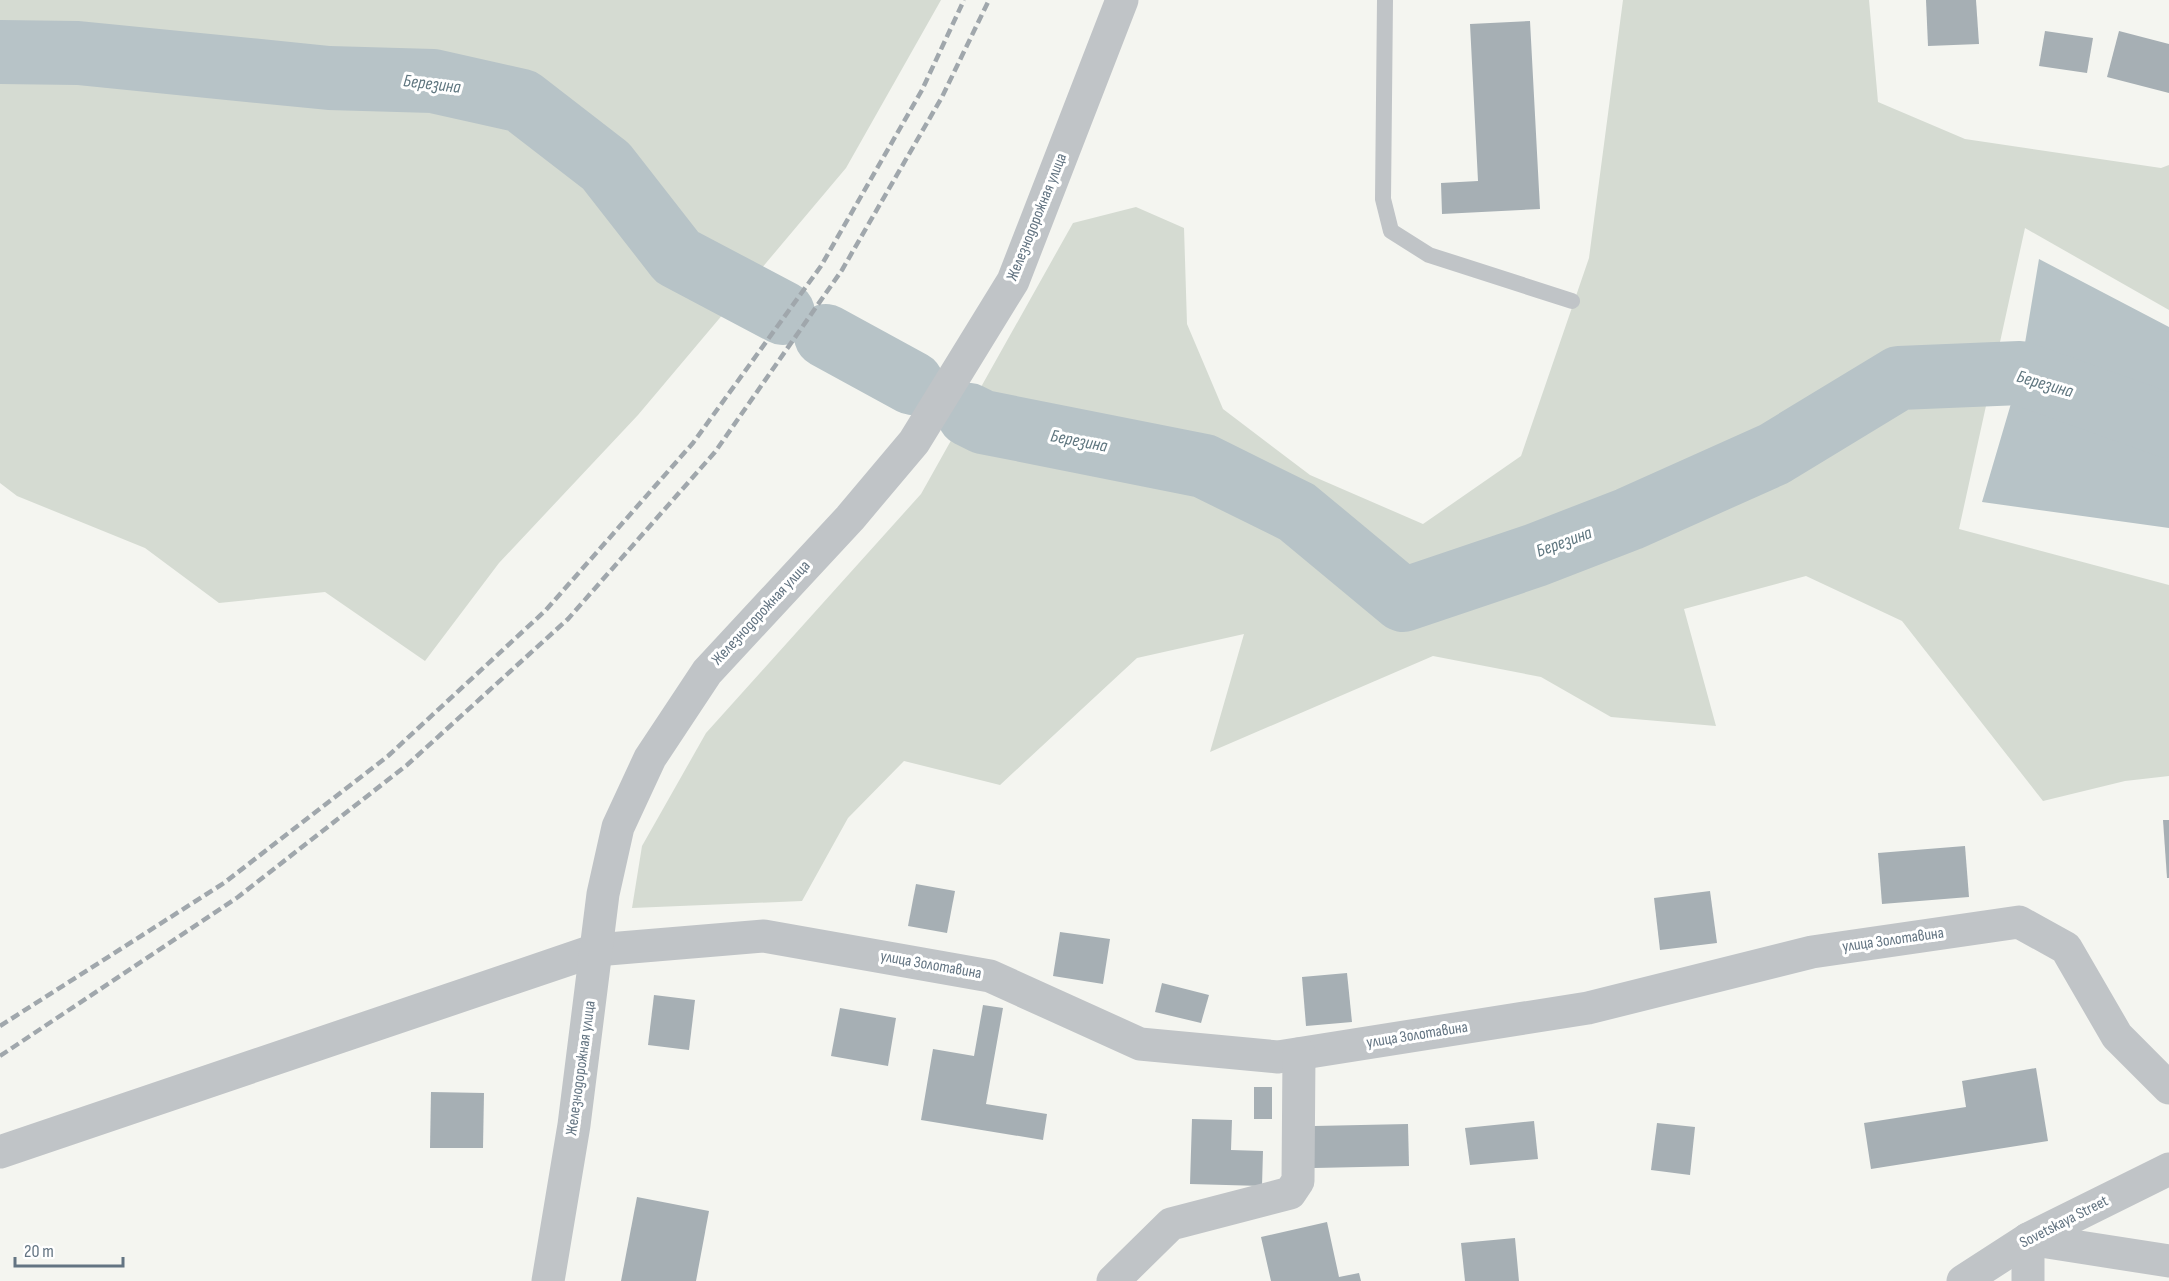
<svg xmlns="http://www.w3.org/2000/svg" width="2169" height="1281" font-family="'Sofia Sans Condensed',sans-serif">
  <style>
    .green { fill: #d5dbd2 }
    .water { fill: #b7c3c7 }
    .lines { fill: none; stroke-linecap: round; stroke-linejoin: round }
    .river { stroke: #b7c3c7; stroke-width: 64 }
    .building { fill: #a6afb4 }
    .service { stroke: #c0c4c7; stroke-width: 16 }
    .minor { stroke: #c0c4c7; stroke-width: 33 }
    .tertiary { stroke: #c0c4c7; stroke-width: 33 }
    .rail { stroke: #a0a7ac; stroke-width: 4.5; stroke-dasharray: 9 4.5; stroke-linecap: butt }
    .labels { text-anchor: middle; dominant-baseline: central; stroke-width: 6; stroke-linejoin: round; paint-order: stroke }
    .street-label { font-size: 16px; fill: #637482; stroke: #fff }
    .water-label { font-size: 18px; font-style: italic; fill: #5f767f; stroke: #fff }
  </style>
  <rect width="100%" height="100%" fill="#f4f5f0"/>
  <g class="green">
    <path d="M 0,0 L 941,0 L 846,168 L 638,415 L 499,563 L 425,661 L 325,592 L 219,603 L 145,548 L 17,496 L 0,483 Z"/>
    <path d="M 1623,0 L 1869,0 L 1878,102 L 1965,139 L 2161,168 L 2169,165 L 2169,310 L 2025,228 L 1959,529 L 2169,585 L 2169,776 L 2125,781 L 2043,801 L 1902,621 L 1806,576 L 1684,609 L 1716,726 L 1611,717 L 1541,677 L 1433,656 L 1210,752 L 1244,634 L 1137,658 L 1000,785 L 904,761 L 848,818 L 802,901 L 632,908 L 642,846 L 706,733 L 921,494 L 1073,223 L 1136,207 L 1184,228 L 1187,324 L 1223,409 L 1310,475 L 1423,524 L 1521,456 L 1589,258 Z"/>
  </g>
  <path class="water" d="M 2039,259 L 2169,327 L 2169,528 L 1982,502 L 2020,373 Z"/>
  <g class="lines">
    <g class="river">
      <path d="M 0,52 L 78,53 L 329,78 L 433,81 L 522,101 L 606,166 L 677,257 L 783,313"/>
      <path d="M 826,336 L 912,383"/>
      <path d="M 969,415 L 983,422 L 1204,466 L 1297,512 L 1403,600 L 1536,555 L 1629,519 L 1774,454 L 1899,378 L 2020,373 L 2169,426"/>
    </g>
  </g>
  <g class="building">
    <path d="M 1926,0 L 1976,0 L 1979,44 L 1928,46 Z"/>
    <path d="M 1530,21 L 1540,209 L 1442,214 L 1441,183 L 1478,181 L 1470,24 Z"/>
    <path d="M 2045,31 L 2093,38 L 2087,73 L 2039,66 Z"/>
    <path d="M 2119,31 L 2169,44 L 2169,93 L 2107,77 Z"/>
    <path d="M 2163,820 L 2169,820 L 2169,878 L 2167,878 Z"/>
    <path d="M 1965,846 L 1969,897 L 1882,904 L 1878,853 Z"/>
    <path d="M 916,884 L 955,891 L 947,933 L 908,926 Z"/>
    <path d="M 1710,891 L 1717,943 L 1660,950 L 1654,898 Z"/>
    <path d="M 1060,932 L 1110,939 L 1103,984 L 1053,976 Z"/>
    <path d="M 1347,973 L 1352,1022 L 1306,1026 L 1302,977 Z"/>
    <path d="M 1162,983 L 1209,995 L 1201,1023 L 1155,1012 Z"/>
    <path d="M 654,995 L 695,1000 L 689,1050 L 648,1045 Z"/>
    <path d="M 983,1005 L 1003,1008 L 986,1104 L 1047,1114 L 1043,1140 L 921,1120 L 933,1049 L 974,1056 Z"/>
    <path d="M 840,1008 L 896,1018 L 888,1066 L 831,1056 Z"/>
    <path d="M 2036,1068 L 2048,1141 L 1871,1169 L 1864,1123 L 1966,1107 L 1962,1081 Z"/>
    <rect x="1254" y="1087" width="18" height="32"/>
    <path d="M 431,1092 L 484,1093 L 483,1148 L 430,1148 Z"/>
    <path d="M 1192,1119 L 1232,1120 L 1231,1150 L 1263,1151 L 1262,1186 L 1190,1184 Z"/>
    <path d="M 1534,1121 L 1538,1159 L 1470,1165 L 1465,1128 Z"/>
    <path d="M 1657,1123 L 1695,1127 L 1690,1175 L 1651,1170 Z"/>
    <path d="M 1408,1124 L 1409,1166 L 1314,1168 L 1314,1126 Z"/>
    <path d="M 637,1197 L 709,1211 L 696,1281 L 621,1281 Z"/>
    <path d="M 1327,1222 L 1339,1277 L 1359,1273 L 1361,1281 L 1271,1281 L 1261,1237 Z"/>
    <path d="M 1515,1238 L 1519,1281 L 1465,1281 L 1461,1243 Z"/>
  </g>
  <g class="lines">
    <path class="service" d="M 1385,0 L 1383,199 L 1391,231 L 1429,255 L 1572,301"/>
    <g class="minor">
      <path d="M 0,1152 L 596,950 L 764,936 L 990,976 L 1140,1044 L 1278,1057 L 1588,1008 L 1812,952 L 2019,922 L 2066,948 L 2117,1036 L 2169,1088"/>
      <path d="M 1113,1281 L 1171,1224 L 1290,1193 L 1298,1181 L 1299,1054"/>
      <path d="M 1963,1281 L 2028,1239 L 2169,1169"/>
      <path d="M 2028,1281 L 2028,1239 L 2169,1261"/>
    </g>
    <path class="tertiary" d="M 548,1281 L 574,1125 L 603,894 L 618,827 L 650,758 L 707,672 L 850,518 L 914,442 L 1013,281 L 1122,0"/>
    <g class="rail">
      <path d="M 0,1026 L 224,883 L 388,756 L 546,610 L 693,443 L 821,266 L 922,90 L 964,0"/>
      <path d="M 0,1056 L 238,897 L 407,765 L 568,619 L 715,452 L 842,270 L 942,97 L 989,0"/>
    </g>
  </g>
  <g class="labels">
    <g class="street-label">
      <text transform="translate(1037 217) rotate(-68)">Железнодорожная улица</text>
      <text transform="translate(761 613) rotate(-47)">Железнодорожная улица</text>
      <text transform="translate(1893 940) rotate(-8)">улица Золотавина</text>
      <text transform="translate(931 965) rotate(10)">улица Золотавина</text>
      <text transform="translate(1417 1035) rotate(-9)">улица Золотавина</text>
      <text transform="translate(581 1068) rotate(-82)">Железнодорожная улица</text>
      <text transform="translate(2064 1222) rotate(-27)">Sovetskaya Street</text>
    </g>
    <g class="water-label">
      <text transform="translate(432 84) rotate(7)">Березина</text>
      <text transform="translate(2045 384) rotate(16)">Березина</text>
      <text transform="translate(1079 441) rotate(11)">Березина</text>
      <text transform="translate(1564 542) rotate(-20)">Березина</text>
    </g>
  </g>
  <path d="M15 1257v9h108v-9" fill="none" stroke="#637482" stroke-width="3"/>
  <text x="24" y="1257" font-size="18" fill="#637482" stroke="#ffffff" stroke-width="4.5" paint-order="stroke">20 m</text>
</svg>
